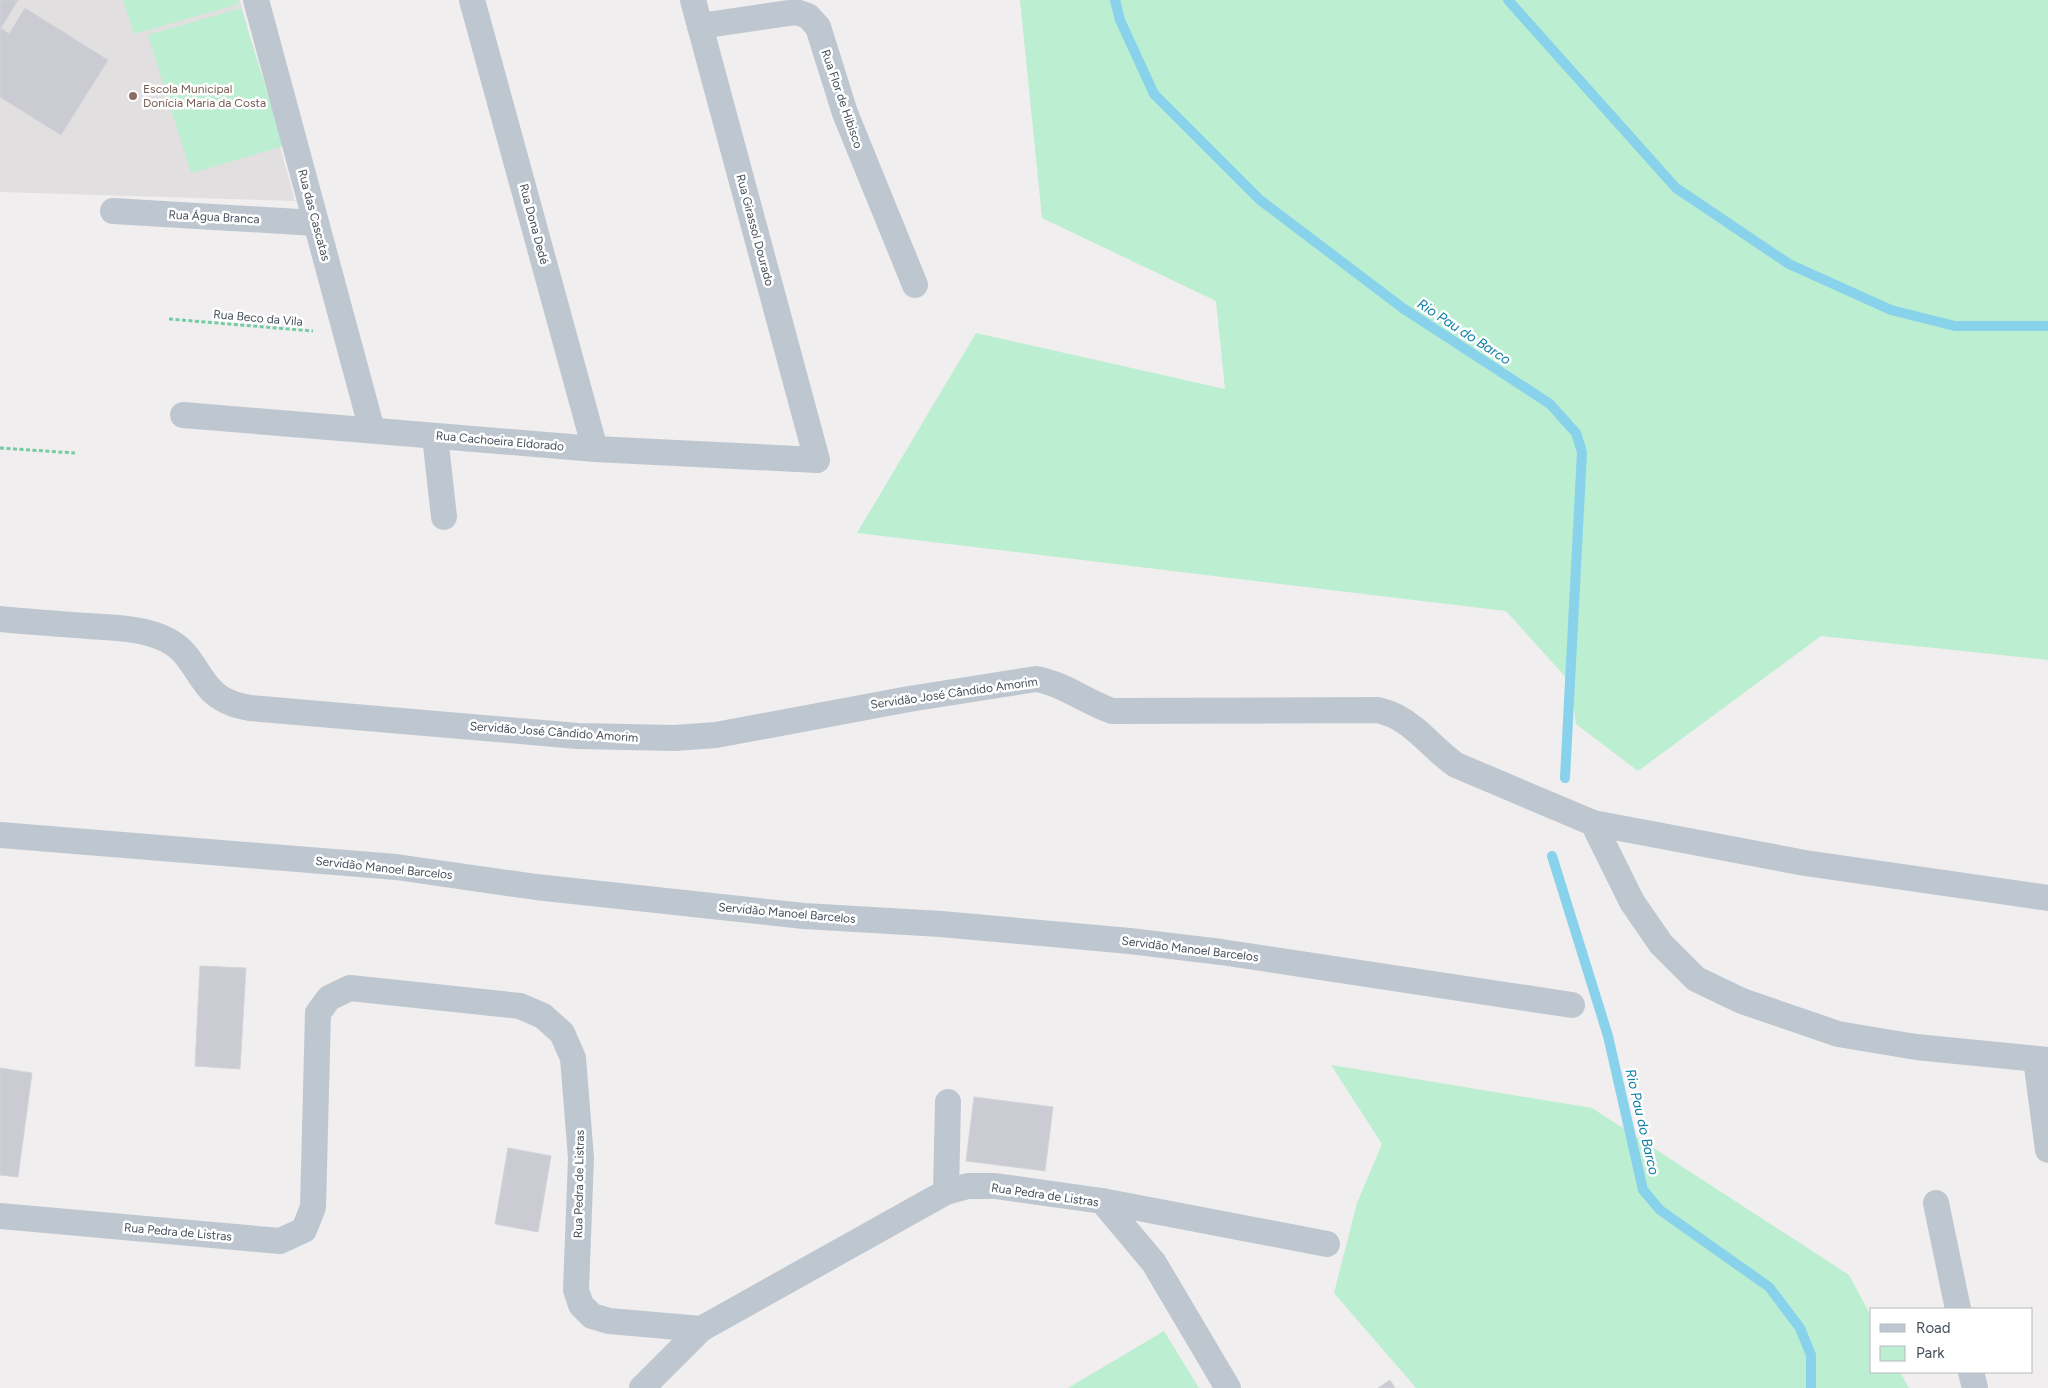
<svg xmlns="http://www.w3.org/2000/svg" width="2048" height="1388" font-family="Figtree,sans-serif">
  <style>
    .education { fill: #e1dfe0 }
    .green { fill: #bceed2 }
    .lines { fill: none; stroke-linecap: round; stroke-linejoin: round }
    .stream { stroke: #89d2eb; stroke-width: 10 }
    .building { fill: #cbccd3; stroke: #d2d4d9 }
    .path { stroke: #74cca5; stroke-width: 3; stroke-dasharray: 4 2.5; stroke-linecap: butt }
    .minor { stroke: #bec7d0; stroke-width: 26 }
    .education-dot { fill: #8d6e63; stroke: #fff; stroke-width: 2 }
    .labels { text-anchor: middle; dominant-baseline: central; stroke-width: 5; stroke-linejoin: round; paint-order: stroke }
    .education-label { font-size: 12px; fill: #785e54; stroke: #fff; text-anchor: start }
    .street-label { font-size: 12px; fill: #46505b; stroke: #fff }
    .water-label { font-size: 14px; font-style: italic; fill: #0d7fa7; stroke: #fff }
  </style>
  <rect width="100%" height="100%" fill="#f0eeee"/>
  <path class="education" d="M 0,0 L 240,0 L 295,201 L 0,192 Z"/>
  <g class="green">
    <path d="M 123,0 L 238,0 L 239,4 L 134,34 Z"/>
    <path d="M 1020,0 L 2048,0 L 2048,660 L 1821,636 L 1638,771 L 1576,724 L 1570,682 L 1506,611 L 857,533 L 976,333 L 1225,389 L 1216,301 L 1042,218 Z"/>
    <path d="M 241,8 L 284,146 L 191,173 L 148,35 Z"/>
    <path d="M 1331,1065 L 1592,1108 L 1849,1275 L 1872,1318 L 1872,1372 L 1900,1372 L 1909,1388 L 1416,1388 L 1334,1293 L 1357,1203 L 1382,1144 Z"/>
    <path d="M 1164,1331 L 1199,1388 L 1068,1388 Z"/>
  </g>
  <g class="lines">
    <g class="stream">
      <path d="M 1115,0 L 1120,20 L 1154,94 L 1260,200 L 1404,309 L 1550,404 L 1576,433 L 1582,452 L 1565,778"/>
      <path d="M 1508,0 L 1676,188 L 1789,264 L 1891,310 L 1955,326 L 2048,326"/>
      <path d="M 1552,856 L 1608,1036 L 1643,1190 L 1660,1210 L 1769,1287 L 1800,1328 L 1811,1355 L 1811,1388"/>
    </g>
  </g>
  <g class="building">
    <path d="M 0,0 L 18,0 L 1,28 L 9,34 L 25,8 L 108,60 L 61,135 L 0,97 Z"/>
    <path d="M 200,966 L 246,968 L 240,1069 L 195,1066 Z"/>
    <path d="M 0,1068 L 32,1073 L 18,1177 L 0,1175 Z"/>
    <path d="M 974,1097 L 1053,1107 L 1045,1171 L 966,1161 Z"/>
    <path d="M 508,1148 L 551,1156 L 538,1232 L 495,1224 Z"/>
    <path d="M 1390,1380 L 1395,1388 L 1378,1388 Z"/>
  </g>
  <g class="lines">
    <g class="path">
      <path d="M 169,319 L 313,331"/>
      <path d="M 0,448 L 75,453"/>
    </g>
    <g class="minor">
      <path d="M 256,0 L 372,430"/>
      <path d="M 472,0 L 595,449"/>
      <path d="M 700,26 L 796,12 L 808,16 L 818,27 L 845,113 L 915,285"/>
      <path d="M 113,211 L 316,223"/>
      <path d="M 183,415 L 595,449 L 817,460 L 693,0"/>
      <path d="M 435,436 L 444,517"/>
      <path d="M 0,619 C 29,622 59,624 88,626 C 114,628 144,628 167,640 C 194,653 198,684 221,698 C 230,704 240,706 250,708 L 578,736 L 675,738 L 716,735 L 909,699 L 1036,679 C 1064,684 1086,702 1112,711 L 1378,710 C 1385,712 1392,714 1397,717 C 1420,729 1435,751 1456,765 L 1593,823 L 1632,902 L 1661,944 L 1696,979 L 1742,1001 L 1838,1034 L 1916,1047 L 2048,1060"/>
      <path d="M 1593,823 L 1805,863 L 2048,898"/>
      <path d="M 0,835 L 396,867 L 536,887 L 804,916 L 941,924 L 1130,941 L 1221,952 L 1572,1005"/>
      <path d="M 2036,1059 L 2048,1150"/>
      <path d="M 946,1192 L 948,1102"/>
      <path d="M 1102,1201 L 1327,1244"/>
      <path d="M 1936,1203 L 1958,1309"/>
      <path d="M 0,1216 L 280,1241 L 304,1230 L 313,1207 L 318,1013 L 329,998 L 350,988 L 520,1006 L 543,1016 L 562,1033 L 573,1058 L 581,1158 L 576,1290 L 581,1305 L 592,1316 L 609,1321 L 701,1329 L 946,1192 L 968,1186 L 995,1186 L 1102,1201 L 1154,1263 L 1228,1388"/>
      <path d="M 1971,1372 L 1975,1388"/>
      <path d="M 642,1388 L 701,1329"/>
    </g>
  </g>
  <circle class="education-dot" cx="133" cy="96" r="5"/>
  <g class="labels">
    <g class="education-label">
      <text x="143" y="89">Escola Municipal<tspan x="143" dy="14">Donícia Maria da Costa</tspan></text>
    </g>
    <g class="street-label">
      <text transform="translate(842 99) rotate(71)">Rua Flor de Hibisco</text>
      <text transform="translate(314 215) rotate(75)">Rua das Cascatas</text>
      <text transform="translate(214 217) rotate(3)">Rua Água Branca</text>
      <text transform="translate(534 224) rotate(75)">Rua Dona Dedé</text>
      <text transform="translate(755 230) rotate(75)">Rua Girassol Dourado</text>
      <text transform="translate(258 318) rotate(5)">Rua Beco da Vila</text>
      <text transform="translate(500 441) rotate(5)">Rua Cachoeira Eldorado</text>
      <text transform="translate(954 693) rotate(-8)">Servidão José Cândido Amorim</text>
      <text transform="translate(554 732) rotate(4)">Servidão José Cândido Amorim</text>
      <text transform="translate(384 868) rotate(6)">Servidão Manoel Barcelos</text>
      <text transform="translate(787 913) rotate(5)">Servidão Manoel Barcelos</text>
      <text transform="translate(1190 949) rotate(7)">Servidão Manoel Barcelos</text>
      <text transform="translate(579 1184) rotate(-89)">Rua Pedra de Listras</text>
      <text transform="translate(1045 1195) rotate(8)">Rua Pedra de Listras</text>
      <text transform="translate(178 1232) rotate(5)">Rua Pedra de Listras</text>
    </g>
    <g class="water-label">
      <text transform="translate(1464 332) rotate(33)">Rio Pau do Barco</text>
      <text transform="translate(1642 1122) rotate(77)">Rio Pau do Barco</text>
    </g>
  </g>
  <rect x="1870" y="1308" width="162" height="65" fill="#ffffff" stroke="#b5b9bd"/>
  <rect x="1880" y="1324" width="25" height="8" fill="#bec7d0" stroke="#b5b9bd"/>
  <text x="1916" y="1333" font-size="15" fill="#46505b">Road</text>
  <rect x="1880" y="1346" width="25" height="15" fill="#bceed2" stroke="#b5b9bd"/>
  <text x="1916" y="1358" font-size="15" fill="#46505b">Park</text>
</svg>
